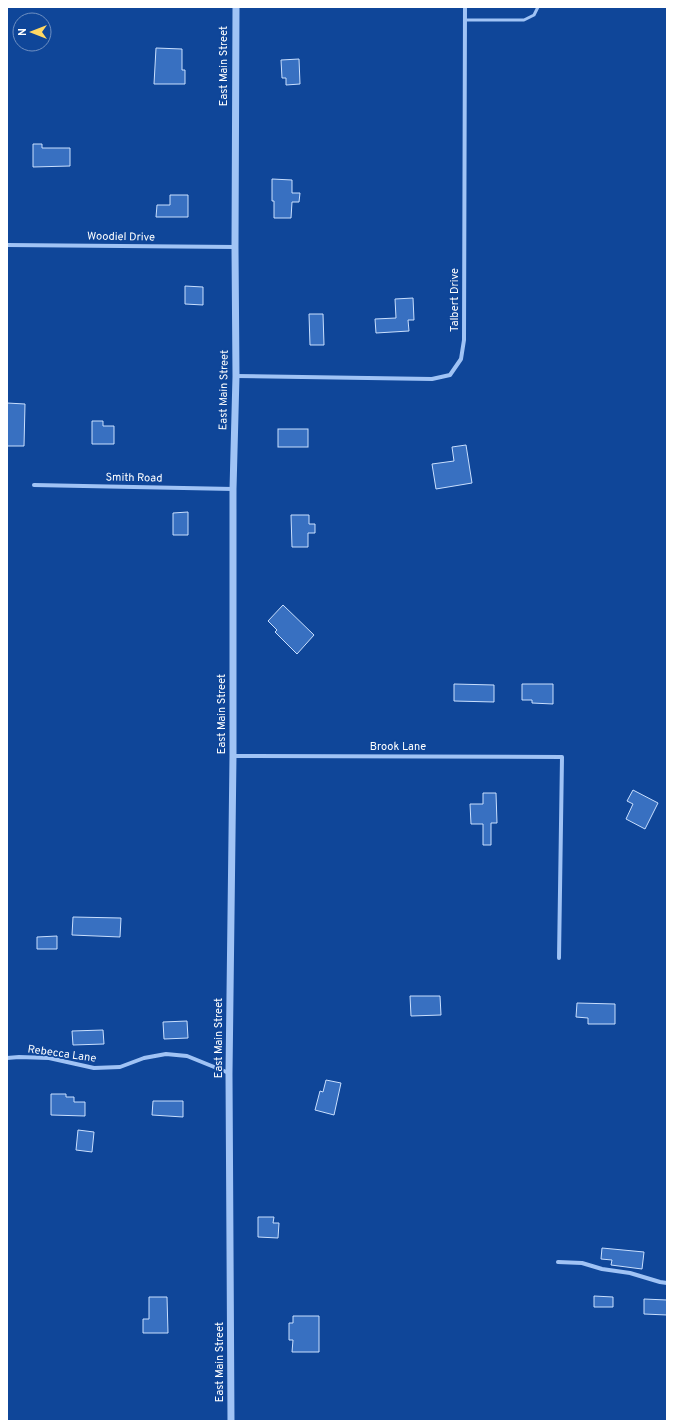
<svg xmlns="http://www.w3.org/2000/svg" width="674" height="1428" font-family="Overpass,sans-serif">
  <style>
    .building { fill: #3870c1; stroke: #c9dffe }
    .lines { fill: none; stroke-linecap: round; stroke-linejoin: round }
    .service { stroke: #a0c3f5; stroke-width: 3 }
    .minor { stroke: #a0c3f5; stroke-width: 4 }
    .tertiary { stroke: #a0c3f5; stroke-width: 7 }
    .labels { text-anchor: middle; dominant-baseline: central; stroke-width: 3.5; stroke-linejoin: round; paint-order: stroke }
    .street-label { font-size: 11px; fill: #fff; stroke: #0f4699 }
  </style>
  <rect width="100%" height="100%" fill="#0f4699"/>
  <g class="building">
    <path d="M 156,48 L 182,49 L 182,70 L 185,70 L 185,84 L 154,84 Z"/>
    <path d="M 299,59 L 300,84 L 286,85 L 286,78 L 282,78 L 281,60 Z"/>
    <path d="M 33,144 L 42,144 L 42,148 L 70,148 L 70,166 L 33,167 Z"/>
    <path d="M 272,179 L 292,180 L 292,193 L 300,193 L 299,202 L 292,202 L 291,218 L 274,218 L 274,201 L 272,201 Z"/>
    <path d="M 170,195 L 188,195 L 188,217 L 156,217 L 157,205 L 170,205 Z"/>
    <path d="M 185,286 L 203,287 L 203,305 L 185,304 Z"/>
    <path d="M 413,298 L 414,320 L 408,320 L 409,331 L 376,333 L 375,319 L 396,318 L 395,299 Z"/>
    <path d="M 309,314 L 323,314 L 324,345 L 310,345 Z"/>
    <path d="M 7,403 L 25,404 L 24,446 L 7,446 Z"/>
    <path d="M 92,421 L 103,421 L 103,426 L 114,426 L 114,444 L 92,444 Z"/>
    <rect x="278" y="429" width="30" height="18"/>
    <path d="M 466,445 L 472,483 L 436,489 L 432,464 L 454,461 L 452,447 Z"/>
    <path d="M 188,512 L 188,535 L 173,535 L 173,513 Z"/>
    <path d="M 291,515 L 309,515 L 309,524 L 315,524 L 315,533 L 308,533 L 308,547 L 292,547 Z"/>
    <path d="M 283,605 L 314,635 L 297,654 L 275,632 L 277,630 L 268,621 Z"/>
    <path d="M 454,684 L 494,685 L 494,702 L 454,701 Z"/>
    <path d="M 522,684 L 553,684 L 553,704 L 532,703 L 532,700 L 522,700 Z"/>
    <path d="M 633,790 L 658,803 L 645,829 L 626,819 L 633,804 L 627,801 Z"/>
    <path d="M 483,793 L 496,793 L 497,823 L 491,823 L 491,845 L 483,845 L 483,824 L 471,824 L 470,804 L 483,804 Z"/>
    <path d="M 73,917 L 121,918 L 120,937 L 72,935 Z"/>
    <path d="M 57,936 L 57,949 L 37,949 L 37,937 Z"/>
    <path d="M 410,996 L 440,996 L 441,1015 L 411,1016 Z"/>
    <path d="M 577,1003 L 615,1004 L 615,1024 L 588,1024 L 588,1018 L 576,1017 Z"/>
    <path d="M 187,1021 L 188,1038 L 164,1039 L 163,1022 Z"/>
    <path d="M 103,1030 L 104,1044 L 73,1045 L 72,1031 Z"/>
    <path d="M 326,1080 L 341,1083 L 334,1115 L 315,1110 L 320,1091 L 323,1092 Z"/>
    <path d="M 51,1094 L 66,1094 L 66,1097 L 74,1097 L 74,1102 L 85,1102 L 85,1116 L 51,1115 Z"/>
    <path d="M 153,1101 L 183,1101 L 183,1117 L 152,1115 Z"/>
    <path d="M 78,1130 L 94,1132 L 92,1152 L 76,1150 Z"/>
    <path d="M 258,1217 L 274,1217 L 273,1223 L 279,1223 L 278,1238 L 258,1237 Z"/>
    <path d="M 602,1248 L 644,1252 L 642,1269 L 611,1265 L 612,1260 L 601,1259 Z"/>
    <path d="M 594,1296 L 613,1297 L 613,1307 L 594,1307 Z"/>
    <path d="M 149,1297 L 167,1297 L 168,1333 L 143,1333 L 143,1319 L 149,1319 Z"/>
    <path d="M 644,1299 L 667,1300 L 667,1315 L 644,1314 Z"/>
    <path d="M 293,1316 L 319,1316 L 319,1352 L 292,1352 L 293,1340 L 289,1340 L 289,1323 L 293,1323 Z"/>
  </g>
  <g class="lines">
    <path class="service" d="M 465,20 L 524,20 L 534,15 L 538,7"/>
    <g class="minor">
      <path d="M 7,245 L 235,247"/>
      <path d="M 236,376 L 432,379 L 450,375 L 461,359 L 464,340 L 465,7"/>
      <path d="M 34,485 L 233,489"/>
      <path d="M 233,756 L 562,757 L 559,958"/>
      <path d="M 7,1058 L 19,1057 L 49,1058 L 94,1068 L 120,1067 L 144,1058 L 166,1054 L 187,1056 L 229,1073"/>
      <path d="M 558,1262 L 582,1263 L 602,1269 L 630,1273 L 660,1282 L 667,1283"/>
    </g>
    <path class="tertiary" d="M 231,1421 L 229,1074 L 233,756 L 233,489 L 236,376 L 235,247 L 236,7"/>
  </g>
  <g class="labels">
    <g class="street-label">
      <text transform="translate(224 66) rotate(-90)">East Main Street</text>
      <text transform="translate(121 237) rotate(1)">Woodiel Drive</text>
      <text transform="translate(455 300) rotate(-90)">Talbert Drive</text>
      <text transform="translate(224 390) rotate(-89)">East Main Street</text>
      <text transform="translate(134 478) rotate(1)">Smith Road</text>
      <text transform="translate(222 714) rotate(-90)">East Main Street</text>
      <text x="398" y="747">Brook Lane</text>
      <text transform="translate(219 1038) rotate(-90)">East Main Street</text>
      <text transform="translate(62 1054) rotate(8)">Rebecca Lane</text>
      <text transform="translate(220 1362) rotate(-90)">East Main Street</text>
    </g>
  </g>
  <rect width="674" height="1428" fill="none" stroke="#ffffff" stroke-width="16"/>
  <g transform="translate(32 32) rotate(270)"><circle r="19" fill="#0f4699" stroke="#6f90c2"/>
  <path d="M0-3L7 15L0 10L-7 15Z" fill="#ffd864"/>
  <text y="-6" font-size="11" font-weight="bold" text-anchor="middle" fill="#ffffff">N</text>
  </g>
</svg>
